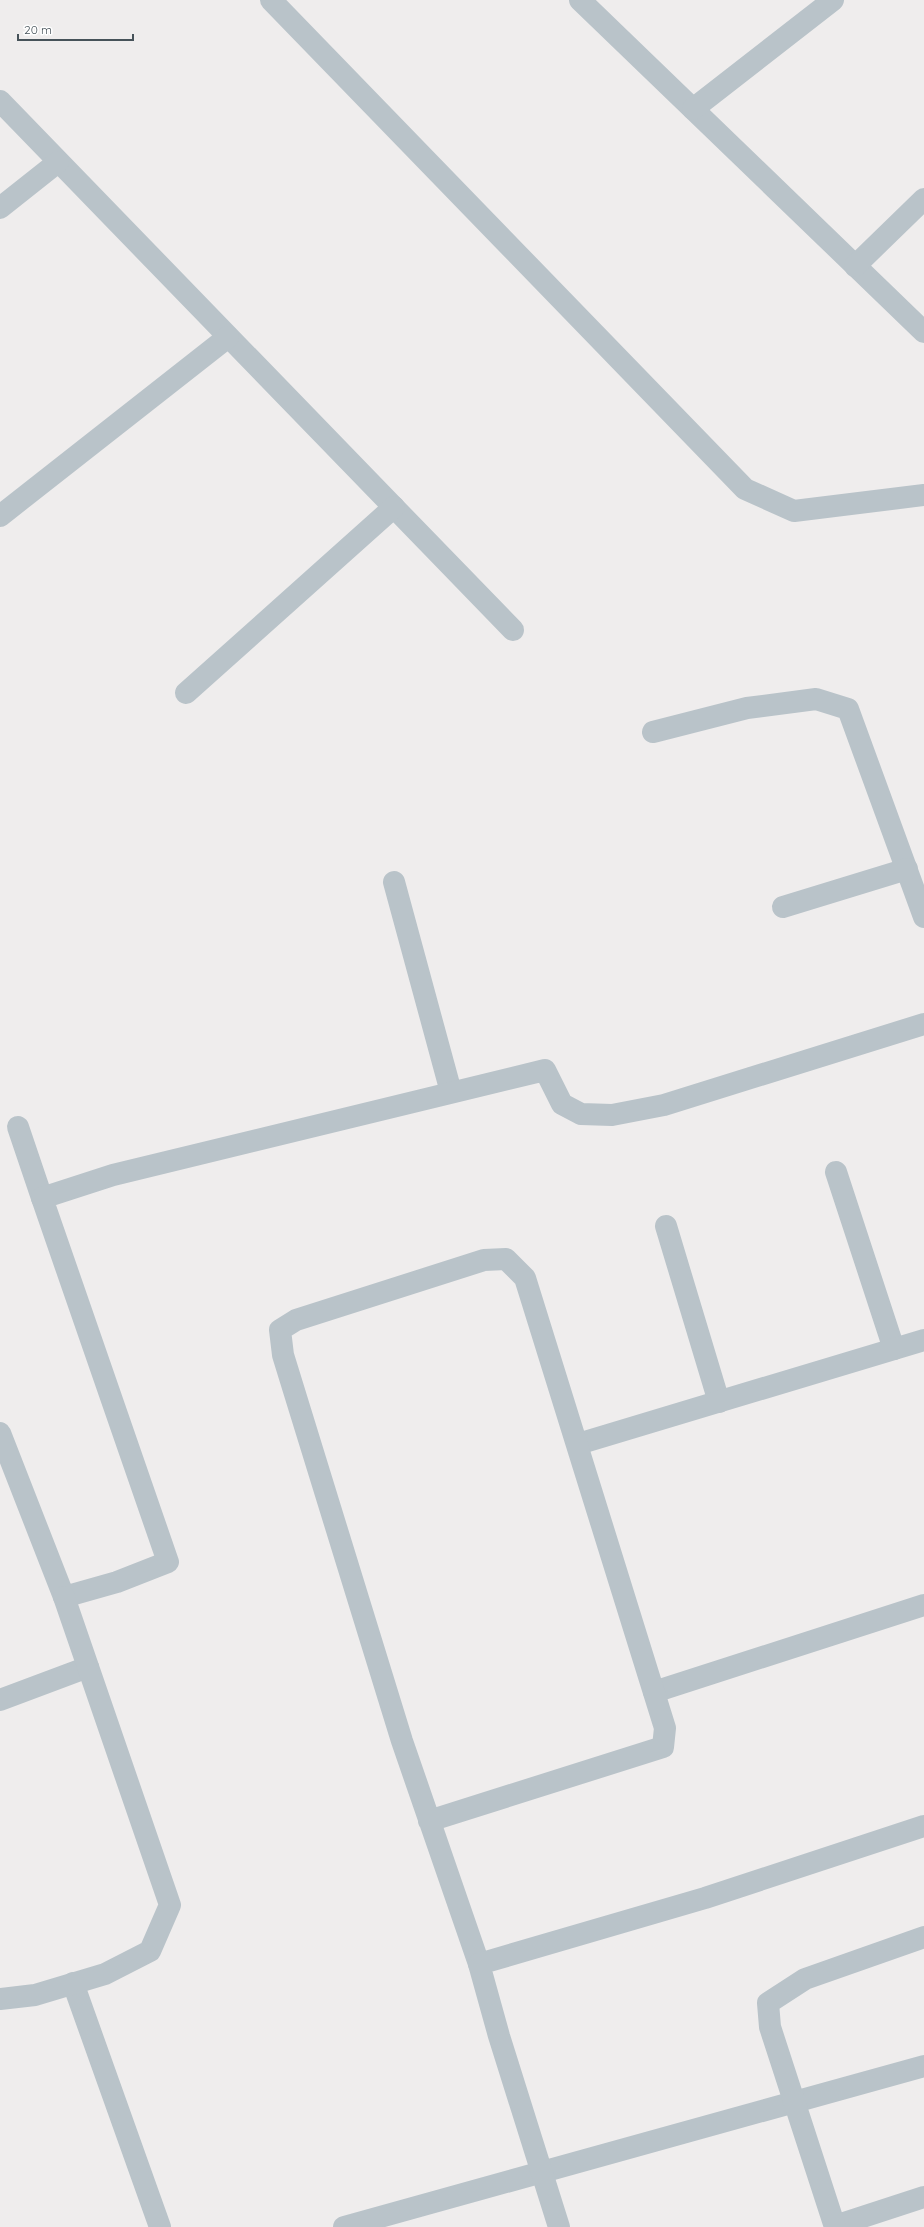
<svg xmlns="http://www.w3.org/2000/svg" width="924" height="2227" font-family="Quicksand,sans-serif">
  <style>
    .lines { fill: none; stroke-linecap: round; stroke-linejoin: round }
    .minor { stroke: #b9c3c9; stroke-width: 22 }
  </style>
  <rect width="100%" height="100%" fill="#efeded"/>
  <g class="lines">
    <g class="minor">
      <path d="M 271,0 L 745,489 L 794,511 L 924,495"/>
      <path d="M 580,0 L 924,332"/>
      <path d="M 0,101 L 513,630"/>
      <path d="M 693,109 L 833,0"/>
      <path d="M 0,208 L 58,162"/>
      <path d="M 855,266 L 924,199"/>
      <path d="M 0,516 L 228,337"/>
      <path d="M 186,693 L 394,507"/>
      <path d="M 653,732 L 747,708 L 816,699 L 848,709 L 924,917"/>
      <path d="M 394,882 L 451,1092"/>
      <path d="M 783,907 L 907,869"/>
      <path d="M 18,1127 L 42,1198"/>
      <path d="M 836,1172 L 894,1349"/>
      <path d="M 666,1226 L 719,1402"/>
      <path d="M 0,1433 L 64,1597 L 117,1582 L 168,1562 L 42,1198 L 113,1175 L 545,1070 L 562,1104 L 581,1114 L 612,1115 L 664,1105 L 924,1024"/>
      <path d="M 578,1444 L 924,1340"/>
      <path d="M 654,1692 L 924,1605"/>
      <path d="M 0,1700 L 88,1667"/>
      <path d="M 429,1821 L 663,1747 L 665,1728 L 525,1278 L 506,1259 L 484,1260 L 296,1320 L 280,1330 L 283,1355 L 402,1741 L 479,1964"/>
      <path d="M 73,1983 L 160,2227"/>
      <path d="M 0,1999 L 35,1995 L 105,1974 L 150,1951 L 170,1905 L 64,1597"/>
      <path d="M 835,2226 L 924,2197"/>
      <path d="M 344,2227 L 924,2066"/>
      <path d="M 559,2227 L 499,2036 L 479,1964 L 705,1898 L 924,1826"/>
      <path d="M 835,2227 L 770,2027 L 768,2003 L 805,1979 L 924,1937"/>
    </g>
  </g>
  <path d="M18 34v6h115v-6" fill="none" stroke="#465259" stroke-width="2"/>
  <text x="24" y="34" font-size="12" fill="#465259" stroke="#ffffff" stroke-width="3" paint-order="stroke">20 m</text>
</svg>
